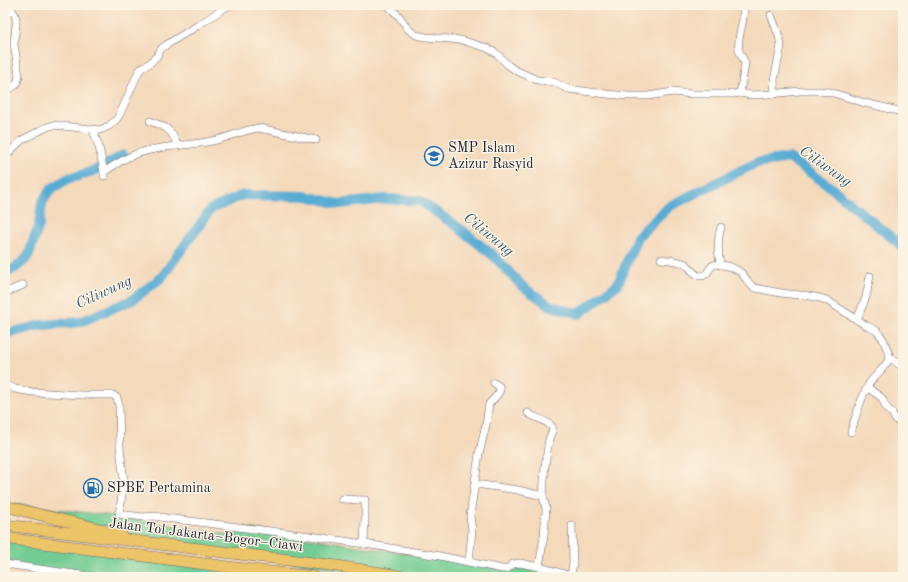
<svg xmlns="http://www.w3.org/2000/svg" width="908" height="582" font-family="'Old Standard TT',serif">
  <style>
    .green { fill: #73cc93; stroke: #4a7767 }
    .lines { fill: none; stroke-linecap: round; stroke-linejoin: round }
    .river { stroke: #59acd4; stroke-width: 10 }
    .minor-casing { stroke: #6c6268; stroke-width: 8 }
    .highway-casing { stroke: #6c6268; stroke-width: 12 }
    .minor { stroke: #fff; stroke-width: 7 }
    .highway { stroke: #ecc569; stroke-width: 11 }
    .labels { text-anchor: middle; dominant-baseline: central; stroke-width: 3; stroke-linejoin: round; paint-order: stroke }
    .poi-label { font-size: 14px; fill: #22223b; stroke: #fcf5e5; text-anchor: start }
    .street-label { font-size: 14px; fill: #22223b; stroke: #fcf5e5 }
    .water-label { font-size: 15px; font-style: italic; fill: #385978; stroke: #fcf5e5 }
  </style>
  <rect width="100%" height="100%" fill="#fcf5e5"/>
  <filter id="ink" filterUnits="userSpaceOnUse"><feTurbulence type="fractalNoise" baseFrequency=".025" numOctaves="2"/><feDisplacementMap in="SourceGraphic" scale="8" xChannelSelector="R" yChannelSelector="G"/><feConvolveMatrix kernelMatrix="1 2 1 2 8 2 1 2 1" color-interpolation-filters="sRGB"/></filter>
  <filter id="wash" filterUnits="userSpaceOnUse"><feTurbulence type="fractalNoise" baseFrequency=".012" numOctaves="4" result="noise"/><feDisplacementMap in="SourceGraphic" scale="16" xChannelSelector="R" yChannelSelector="G"/><feGaussianBlur stdDeviation="0.9" result="paint"/><feColorMatrix in="noise" values="0 0 0 0 0 0 0 0 0 0 0 0 0 0 0 0 0 1.4 0 .05"/><feComposite in="paint" operator="in"/></filter>
  <g filter="url(#wash)">
    <rect width="100%" height="100%" fill="#f4d9bb"/>
    <g class="green">
      <path d="M 14,504 L 121,517 L 235,536 L 239,527 L 497,568 L 528,564 L 526,569 L 539,571 L 558,577 L 403,577 L 154,544 Z"/>
      <path d="M 5,538 L 313,577 L 97,577 L 5,565 Z"/>
    </g>
    <g class="lines">
      <g class="river">
        <path d="M 5,274 L 15,268 L 25,260 L 29,254 L 39,225 L 42,203 L 46,196 L 51,189 L 69,178 L 78,176 L 96,170 L 123,155"/>
        <path d="M 5,334 L 41,325 L 80,322 L 132,300 L 162,277 L 211,209 L 243,195 L 307,196 L 339,204 L 385,199 L 420,201 L 459,228 L 494,256 L 522,286 L 551,306 L 579,314 L 618,284 L 637,237 L 670,206 L 756,163 L 789,158 L 828,185 L 903,247"/>
      </g>
    </g>
  </g>
  <g filter="url(#ink)">
    <g class="lines">
      <g class="minor-casing">
        <g id="minor">
          <path d="M 312,5 L 328,5"/>
          <path d="M 387,5 L 399,16 L 408,29 L 416,35 L 426,37 L 461,40 L 487,48 L 496,53 L 508,65 L 515,70 L 537,80 L 554,82 L 568,89 L 606,94 L 629,96 L 648,96 L 673,92 L 691,94 L 734,94 L 740,93 L 751,95 L 770,94 L 800,91 L 818,91 L 830,92 L 865,103 L 903,112"/>
          <path d="M 771,15 L 779,36 L 781,46 L 774,80 L 775,94"/>
          <path d="M 5,92 L 17,84 L 19,76 L 14,44 L 16,25 L 16,18 L 15,15 L 9,5"/>
          <path d="M 740,93 L 745,64 C 744,59 740,55 739,50 C 737,40 742,27 743,18 L 743,15 L 744,12 L 741,5"/>
          <path d="M 150,121 C 164,126 173,129 177,146"/>
          <path d="M 93,130 L 99,147 L 104,172"/>
          <path d="M 5,156 L 22,140 L 45,128 L 53,125 L 100,130 L 109,126 L 117,119 L 120,114 L 139,71 L 143,67 L 149,64 L 157,56 L 161,49 L 166,45 L 200,24 L 229,5"/>
          <path d="M 104,176 L 104,172 C 114,165 124,158 136,154 C 160,145 187,146 212,141 C 228,138 242,130 259,128 L 316,140"/>
          <path d="M 661,259 C 668,260 681,261 686,264 C 690,268 694,275 700,276 C 710,276 708,266 714,265 C 717,263 732,267 735,269 C 746,273 746,284 755,288 C 766,290 778,293 789,294 C 802,295 814,295 826,300 L 867,326 L 877,331 L 883,339 L 890,357 L 897,363 L 903,367"/>
          <path d="M 720,265 C 718,253 717,240 721,227"/>
          <path d="M 5,293 L 23,285"/>
          <path d="M 857,320 L 866,297 L 870,276"/>
          <path d="M 5,384 L 15,389 L 32,392 L 81,395 L 113,395 L 117,398 L 119,406 L 120,447 L 124,482 L 119,514 L 143,517 L 154,516 L 166,518 L 310,536 L 378,546 L 440,556 L 502,569 L 507,569 L 513,564 L 520,563 L 544,568 L 575,577"/>
          <path d="M 867,387 L 882,398 L 886,407 L 892,413 L 895,419 L 903,425"/>
          <path d="M 528,413 C 536,419 549,420 553,429 L 549,439 L 545,466 L 543,496 L 546,509 L 544,536 L 539,567"/>
          <path d="M 851,432 C 856,416 860,399 869,384 C 875,374 885,369 890,357"/>
          <path d="M 475,484 L 518,490 L 543,496"/>
          <path d="M 342,499 L 365,500 L 365,519 L 364,544"/>
          <path d="M 469,562 L 472,530 L 470,516 L 479,454 L 486,425 L 489,404 L 498,394 L 500,390 L 499,386 L 494,383"/>
          <path d="M 5,564 L 95,577"/>
          <path d="M 571,576 L 573,562 L 572,525"/>
        </g>
      </g>
      <g class="highway-casing">
        <g id="highway">
          <path d="M 5,506 L 45,516 L 121,534"/>
          <path d="M 5,525 L 337,566 L 382,573 L 403,577"/>
          <path d="M 5,538 L 236,568 L 314,577"/>
        </g>
      </g>
      <use href="#minor" class="minor"/>
      <use href="#highway" class="highway"/>
    </g>
  </g>
  <defs>
    <g id="school-ring" transform="scale(1)"><circle r="9.5" fill="#fcf5e5" stroke="#1f6fb2" stroke-width="1.5"/><path d="M0-5L7-2L0 1L-7-2ZM-4 1L0 2.5L4 1V4Q0 6-4 4Z" fill="#1f6fb2"/></g>
    <g id="fuel-ring" transform="scale(1)"><circle r="9.5" fill="#fcf5e5" stroke="#1f6fb2" stroke-width="1.5"/><path d="M-5.5-6h7V0h2V4h1.3V-2.5L3-4.5l.8-.8L6-3V5H2.5V1h-1V6h-7ZM-4.2-4.7v3.2H.2V-4.7Z" fill="#1f6fb2"/></g>
  </defs>
  <g fill-rule="evenodd">
    <use href="#school-ring" x="434" y="156"/>
    <use href="#fuel-ring" x="93" y="488"/>
  </g>
  <g class="labels">
    <g class="poi-label">
      <text x="448" y="148">SMP Islam<tspan x="448" dy="16">Azizur Rasyid</tspan></text>
      <text x="107" y="488">SPBE Pertamina</text>
    </g>
    <g class="street-label">
      <text transform="translate(206 535) rotate(7)">Jalan Tol Jakarta–Bogor–Ciawi</text>
    </g>
    <g class="water-label">
      <text transform="translate(825 167) rotate(35)">Ciliwung</text>
      <text transform="translate(488 235) rotate(39)">Ciliwung</text>
      <text transform="translate(104 293) rotate(-25)">Ciliwung</text>
    </g>
  </g>
  <rect width="908" height="582" fill="none" stroke="#fcf5e5" stroke-width="20"/>
</svg>
